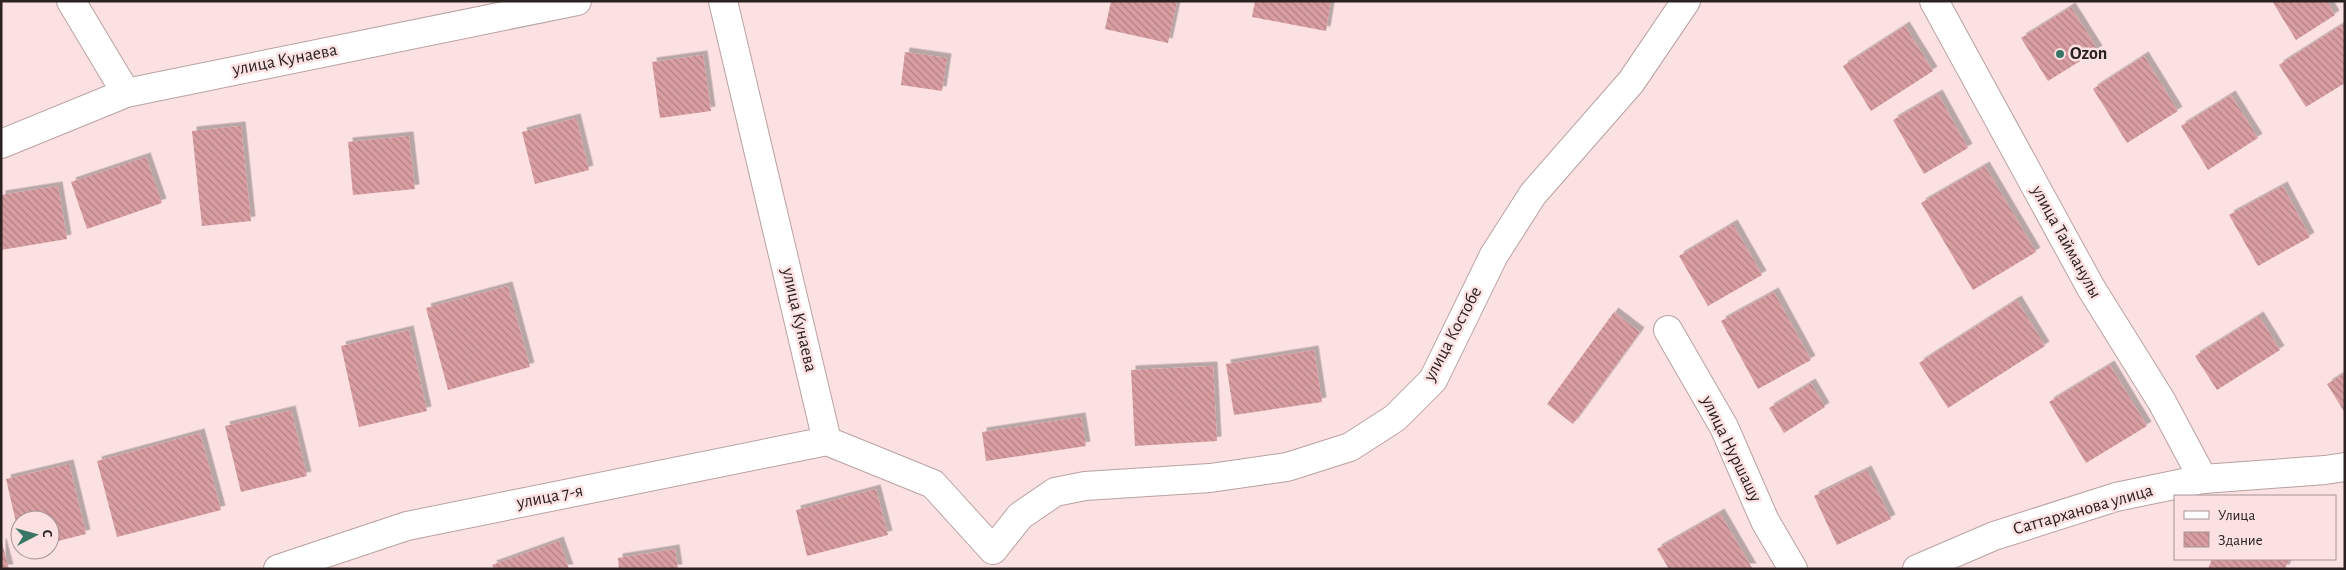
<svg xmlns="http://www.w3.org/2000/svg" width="2346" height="570" font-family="'Alegreya Sans',sans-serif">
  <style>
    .building { fill: url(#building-back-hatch); filter: url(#shadow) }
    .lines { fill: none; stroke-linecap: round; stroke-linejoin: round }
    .minor-casing { stroke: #b9a1a2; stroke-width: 30 }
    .tertiary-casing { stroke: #b9a1a2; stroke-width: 30 }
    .minor { stroke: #fff; stroke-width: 28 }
    .tertiary { stroke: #fff; stroke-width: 28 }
    .poi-dot { fill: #387765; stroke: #fbe1e2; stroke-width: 2 }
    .labels { text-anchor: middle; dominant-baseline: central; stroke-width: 5; stroke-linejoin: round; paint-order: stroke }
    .poi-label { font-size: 18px; font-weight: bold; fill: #2a2121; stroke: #fbe1e2; text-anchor: start }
    .street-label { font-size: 18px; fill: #2a2121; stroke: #fbe1e2 }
  </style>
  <defs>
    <pattern id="building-back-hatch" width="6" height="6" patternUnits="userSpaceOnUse" patternTransform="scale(1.25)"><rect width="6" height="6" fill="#d99ea2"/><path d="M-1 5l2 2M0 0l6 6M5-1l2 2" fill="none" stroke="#b08084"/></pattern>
    <filter id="shadow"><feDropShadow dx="4.5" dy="-4.5" stdDeviation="0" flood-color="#0004"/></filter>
  </defs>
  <rect width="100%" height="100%" fill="#fbe1e2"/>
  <g class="building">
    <path d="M 1111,1 L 1177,1 L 1168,43 L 1105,29 Z"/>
    <path d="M 1255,1 L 1331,1 L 1326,31 L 1252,17 Z"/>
    <path d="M 2272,1 L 2327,1 L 2335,15 L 2296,40 Z"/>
    <path d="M 2071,7 L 2098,50 L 2048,81 L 2021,38 Z"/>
    <path d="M 2345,23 L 2345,83 L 2306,107 L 2279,65 Z"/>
    <path d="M 1905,26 L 1933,71 L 1871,111 L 1843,66 Z"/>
    <path d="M 905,52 L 947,58 L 942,91 L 901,85 Z"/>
    <path d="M 703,55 L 711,111 L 660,118 L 652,62 Z"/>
    <path d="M 2144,56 L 2178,111 L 2127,143 L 2093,89 Z"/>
    <path d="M 1938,94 L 1968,148 L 1924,174 L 1893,120 Z"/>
    <path d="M 2231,95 L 2258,138 L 2208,170 L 2181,126 Z"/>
    <path d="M 576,118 L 589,170 L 535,184 L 522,132 Z"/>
    <path d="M 241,126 L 251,221 L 202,226 L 192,131 Z"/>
    <path d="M 409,136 L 415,189 L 353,195 L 348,142 Z"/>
    <path d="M 146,157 L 162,203 L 87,229 L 71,182 Z"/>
    <path d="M 1985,166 L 2036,252 L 1973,290 L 1921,203 Z"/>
    <path d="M 58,186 L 67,239 L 1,250 L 1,195 Z"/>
    <path d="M 2283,186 L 2310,237 L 2258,266 L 2229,215 Z"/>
    <path d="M 1733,224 L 1762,275 L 1708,306 L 1679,256 Z"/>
    <path d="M 508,286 L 530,367 L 448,390 L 426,308 Z"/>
    <path d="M 1774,292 L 1811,360 L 1758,389 L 1721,321 Z"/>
    <path d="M 2017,300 L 2045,346 L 1948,408 L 1919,363 Z"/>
    <path d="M 1614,312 L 1640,332 L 1573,424 L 1547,404 Z"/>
    <path d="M 2259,316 L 2280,350 L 2217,390 L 2195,356 Z"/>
    <path d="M 409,330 L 427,411 L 359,427 L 341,346 Z"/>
    <path d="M 1314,350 L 1322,402 L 1234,415 L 1226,364 Z"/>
    <path d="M 2110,365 L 2147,426 L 2086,463 L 2049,402 Z"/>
    <path d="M 1213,366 L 1217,441 L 1135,446 L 1131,370 Z"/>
    <path d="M 2345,373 L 2345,413 L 2327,384 Z"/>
    <path d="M 1811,383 L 1825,407 L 1784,433 L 1769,408 Z"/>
    <path d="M 291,410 L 307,476 L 241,492 L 225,426 Z"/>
    <path d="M 1081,417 L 1086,446 L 986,461 L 982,432 Z"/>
    <path d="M 200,433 L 221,510 L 117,537 L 97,461 Z"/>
    <path d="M 69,464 L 86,534 L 50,543 L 50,520 L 20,520 L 19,535 L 6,479 Z"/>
    <path d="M 1867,470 L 1891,519 L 1837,545 L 1814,496 Z"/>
    <path d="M 876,489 L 888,535 L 807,556 L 796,510 Z"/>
    <path d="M 1720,513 L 1752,568 L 1669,569 L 1657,549 Z"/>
    <path d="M 559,541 L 569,569 L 494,569 L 492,565 Z"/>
    <path d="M 1,543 L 2,543 L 9,569 L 1,569 Z"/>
    <path d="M 675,549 L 678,569 L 619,569 L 618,558 Z"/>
    <path d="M 2212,559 L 2289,559 L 2285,569 L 2208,569 Z"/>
  </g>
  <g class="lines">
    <g class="minor-casing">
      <g id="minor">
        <path d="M 71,1 L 126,93"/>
        <path d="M 723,1 L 827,441 L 933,484 L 993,550 L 1020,516 L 1055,492 L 1085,486 L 1210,478 L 1287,467 L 1350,447 L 1395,418 L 1433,380 L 1494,255 L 1533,194 L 1631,82 L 1686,1"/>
        <path d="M 1934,1 L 2091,288 L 2162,402 L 2203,479"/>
        <path d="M 1,144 L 126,93 L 577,1"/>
        <path d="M 1668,330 L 1724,427 L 1765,521 L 1793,569"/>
        <path d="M 278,569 L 407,526 L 827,441"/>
      </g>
    </g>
    <g class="tertiary-casing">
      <path id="tertiary" d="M 1917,569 L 1994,536 L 2116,497 L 2203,479 L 2325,470 L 2345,467"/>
    </g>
    <use href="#minor" class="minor"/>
    <use href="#tertiary" class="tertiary"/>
  </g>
  <circle class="poi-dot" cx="2060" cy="54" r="5"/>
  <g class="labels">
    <g class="poi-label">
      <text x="2070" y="54">Ozon</text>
    </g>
    <g class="street-label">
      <text transform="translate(285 60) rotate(-11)">улица Кунаева</text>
      <text transform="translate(2066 242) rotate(61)">улица Тайманулы</text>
      <text transform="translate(799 320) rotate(77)">улица Кунаева</text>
      <text transform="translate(1453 334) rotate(-62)">улица Костобе</text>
      <text transform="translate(1731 449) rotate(64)">улица Нуршашу</text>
      <text transform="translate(550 497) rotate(-11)">улица 7-я</text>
      <text transform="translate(2083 510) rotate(-16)">Саттарханова улица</text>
    </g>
  </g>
  <rect width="2346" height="570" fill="none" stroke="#2a2121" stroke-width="5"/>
  <rect x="2174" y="495" width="162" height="65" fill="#fbe1e2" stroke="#a79495"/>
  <rect x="2184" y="511" width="25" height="8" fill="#ffffff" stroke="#a79495"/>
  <text x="2218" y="520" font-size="15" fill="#2a2121">Улица</text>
  <rect x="2184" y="532" width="25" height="15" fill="url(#building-back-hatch)" stroke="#a79495"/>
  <text x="2218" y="545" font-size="15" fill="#2a2121">Здание</text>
  <g transform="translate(35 535) rotate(84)"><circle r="24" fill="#fbe1e2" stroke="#a79495"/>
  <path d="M0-4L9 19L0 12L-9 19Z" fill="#387765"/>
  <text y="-8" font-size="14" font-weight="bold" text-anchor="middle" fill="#2a2121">С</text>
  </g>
</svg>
